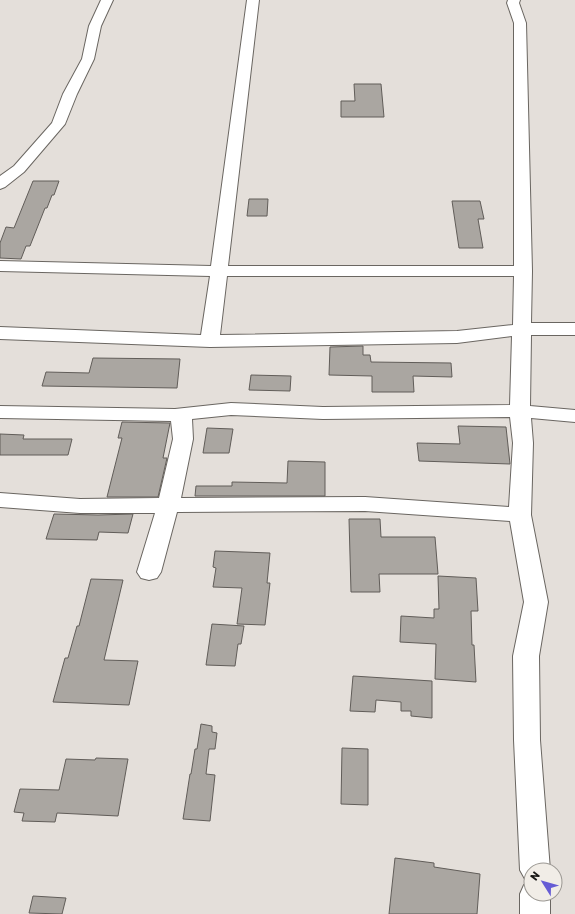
<svg xmlns="http://www.w3.org/2000/svg" width="575" height="914" font-family="Rubik,sans-serif">
  <style>
    .building { fill: #aaa6a1; stroke: #615d59 }
    .lines { fill: none; stroke-linecap: round; stroke-linejoin: round }
    .minor-casing { stroke: #6a6661; stroke-width: 2 }
    .minor { fill: #fff; fill-rule: evenodd }
  </style>
  <rect width="100%" height="100%" fill="#e4dfda"/>
  <g class="building">
    <path d="M 354,84 L 381,84 L 384,117 L 341,117 L 341,101 L 355,101 Z"/>
    <path d="M 33,181 L 59,181 L 54,195 L 52,195 L 47,208 L 45,208 L 30,246 L 26,246 L 21,259 L 0,258 L 0,243 L 6,227 L 14,228 Z"/>
    <path d="M 249,199 L 268,199 L 267,216 L 247,216 Z"/>
    <path d="M 452,201 L 480,201 L 484,219 L 478,219 L 483,248 L 459,248 Z"/>
    <path d="M 363,346 L 363,355 L 370,355 L 371,362 L 451,363 L 452,377 L 413,376 L 414,392 L 372,392 L 372,376 L 329,375 L 330,347 Z"/>
    <path d="M 93,358 L 180,359 L 177,388 L 42,386 L 46,372 L 89,373 Z"/>
    <path d="M 251,375 L 291,376 L 290,391 L 249,390 Z"/>
    <path d="M 122,422 L 170,423 L 163,458 L 167,458 L 158,497 L 107,497 L 122,438 L 118,438 Z"/>
    <path d="M 458,426 L 506,427 L 510,464 L 419,461 L 417,443 L 460,444 Z"/>
    <path d="M 207,428 L 233,429 L 229,453 L 203,453 Z"/>
    <path d="M 0,434 L 24,435 L 23,439 L 72,439 L 68,455 L 0,455 Z"/>
    <path d="M 288,461 L 325,462 L 325,496 L 195,496 L 196,486 L 232,486 L 232,482 L 287,483 Z"/>
    <path d="M 54,514 L 98,515 L 133,514 L 128,533 L 99,532 L 97,540 L 46,539 Z"/>
    <path d="M 349,519 L 380,519 L 381,537 L 435,537 L 438,574 L 379,574 L 380,592 L 351,592 Z"/>
    <path d="M 215,551 L 270,553 L 267,583 L 270,583 L 265,625 L 237,624 L 242,588 L 213,587 L 216,568 L 213,567 Z"/>
    <path d="M 438,576 L 476,578 L 478,611 L 471,611 L 472,645 L 474,645 L 476,682 L 435,679 L 436,644 L 400,642 L 401,616 L 434,618 L 434,609 L 439,609 Z"/>
    <path d="M 91,579 L 123,580 L 104,660 L 138,661 L 129,705 L 53,702 L 65,658 L 68,658 L 77,626 L 79,626 Z"/>
    <path d="M 212,624 L 244,626 L 241,644 L 238,644 L 235,666 L 206,665 Z"/>
    <path d="M 353,676 L 432,681 L 432,718 L 411,716 L 411,711 L 401,711 L 401,702 L 376,700 L 375,712 L 350,711 Z"/>
    <path d="M 201,724 L 212,726 L 212,732 L 217,733 L 215,749 L 209,749 L 206,774 L 215,775 L 210,821 L 183,819 L 190,774 L 191,774 L 195,749 L 197,749 Z"/>
    <path d="M 342,748 L 368,749 L 368,805 L 341,804 Z"/>
    <path d="M 96,758 L 128,759 L 118,816 L 57,813 L 55,822 L 22,821 L 24,813 L 14,812 L 20,789 L 59,790 L 66,759 L 95,760 Z"/>
    <path d="M 395,858 L 434,863 L 434,867 L 480,874 L 477,914 L 389,914 Z"/>
    <path d="M 33,896 L 66,898 L 62,914 L 29,913 Z"/>
  </g>
  <g class="lines">
    <g class="minor-casing">
      <g id="minor">
        <path d="M 101,0 L 113,0 L 101,26 L 94,59 L 77,94 L 65,124 L 24,172 L 5,187 L 0,189 L 0,176 L 14,166 L 52,123 L 63,94 L 82,59 L 89,26 Z"/>
        <path d="M 247,0 L 259,0 L 228,266 L 514,266 L 514,23 L 507,3 L 508,0 L 520,0 L 519,3 L 526,23 L 532,271 L 531,323 L 575,323 L 575,335 L 531,335 L 530,406 L 575,410 L 575,422 L 531,418 L 533,443 L 531,515 L 548,602 L 539,656 L 540,740 L 550,870 L 531,870 L 531,881 L 525,879 L 520,870 L 514,740 L 513,656 L 524,602 L 510,521 L 365,511 L 177,512 L 161,572 L 157,578 L 149,580 L 141,578 L 137,572 L 155,513 L 80,513 L 0,507 L 0,493 L 80,499 L 159,498 L 173,439 L 171,421 L 0,418 L 0,406 L 175,409 L 231,403 L 323,407 L 510,405 L 512,336 L 457,343 L 210,347 L 0,339 L 0,327 L 201,335 L 210,276 L 0,271 L 0,261 L 211,266 ZM 227,276 L 514,276 L 513,325 L 457,331 L 220,335 ZM 231,415 L 323,419 L 510,417 L 513,443 L 509,507 L 365,497 L 181,498 L 193,439 L 192,419 Z"/>
        <path d="M 531,882 L 531,894 L 550,894 L 550,914 L 520,914 L 520,894 L 524,885 Z"/>
      </g>
    </g>
    <use href="#minor" class="minor"/>
  </g>
  <g transform="translate(543 882) rotate(307)"><circle r="19" fill="#f1ede7" stroke="#9b9893"/>
  <path d="M0-3L7 15L0 10L-7 15Z" fill="#665cd5"/>
  <text y="-6" font-size="11" font-weight="bold" text-anchor="middle" fill="#191816">N</text>
  </g>
</svg>
